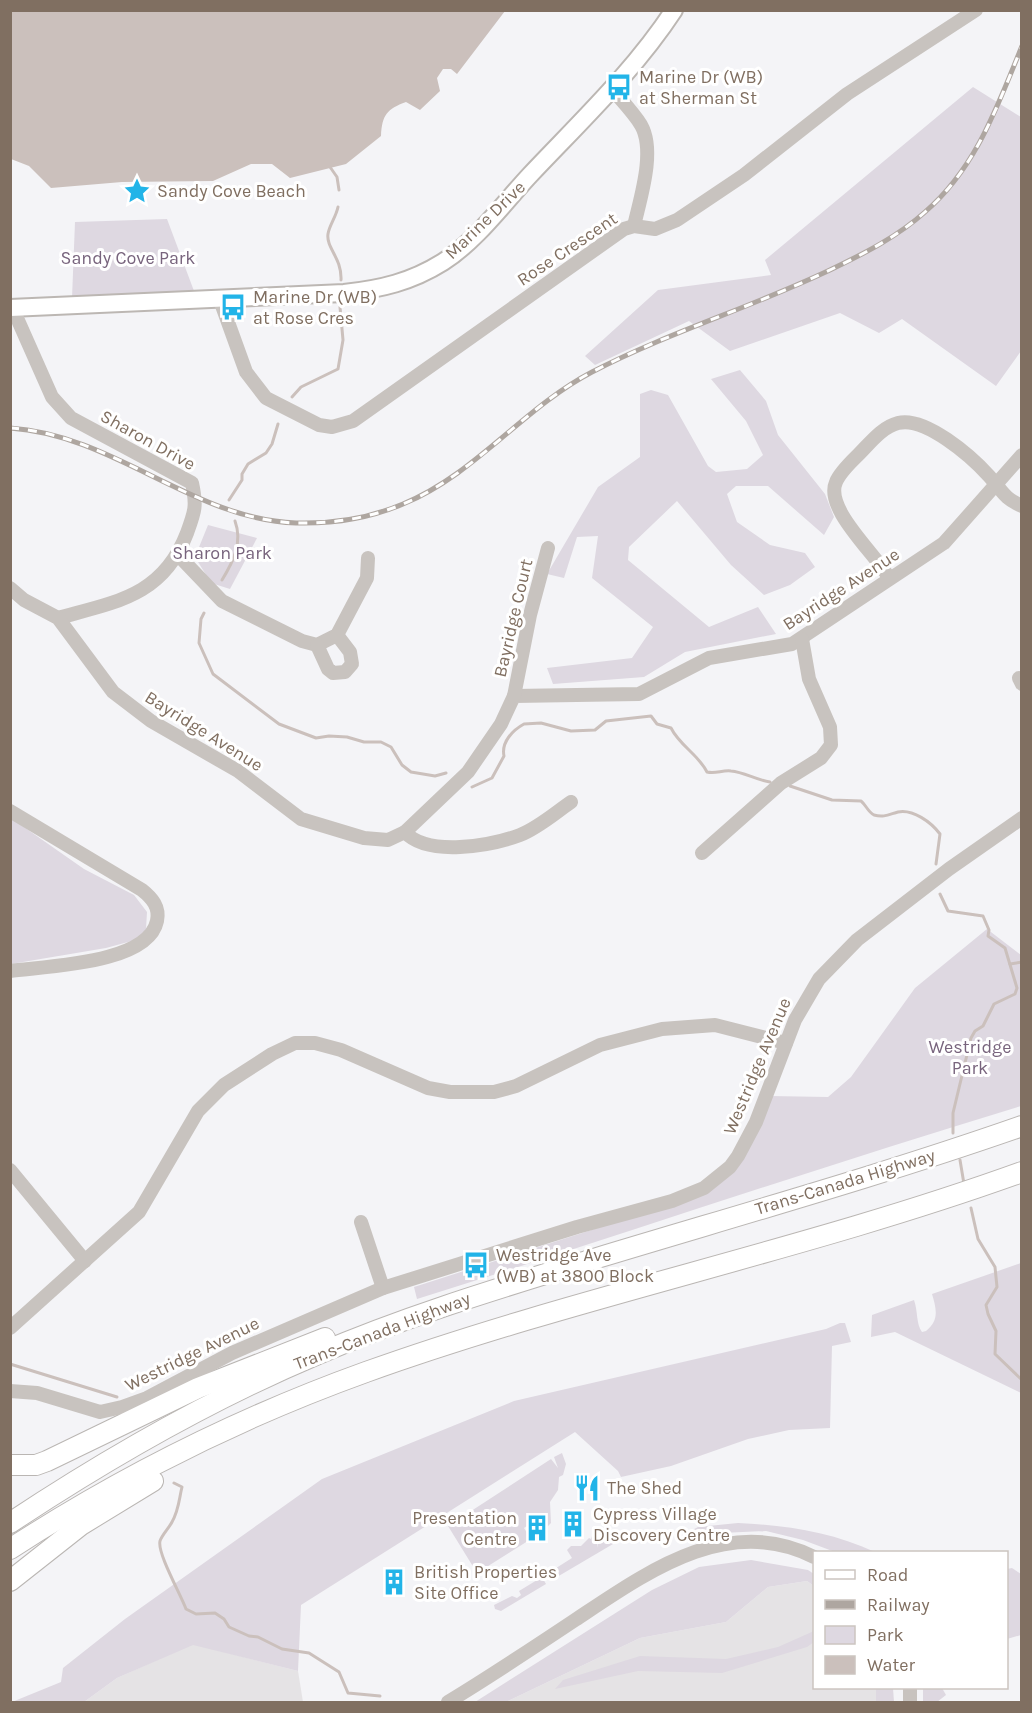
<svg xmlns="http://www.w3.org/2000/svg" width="1032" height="1713" font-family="Karla,sans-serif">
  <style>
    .built { fill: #e5e3e5 }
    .green { fill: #ded8e1 }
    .water { fill: #cbc0bc }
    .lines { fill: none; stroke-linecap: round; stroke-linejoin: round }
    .stream { stroke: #cbc0bc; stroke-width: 3 }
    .major-casing { stroke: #bcb7b3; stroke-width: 20 }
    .highway-casing { stroke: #bab6b3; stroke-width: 22 }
    .minor { stroke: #c8c3bf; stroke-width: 14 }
    .major { stroke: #fff; stroke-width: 16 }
    .highway { stroke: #fff; stroke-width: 20 }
    .rail-casing { stroke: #aea6a0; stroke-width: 5 }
    .rail { stroke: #fff; stroke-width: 3; stroke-dasharray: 9; stroke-linecap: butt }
    .labels { text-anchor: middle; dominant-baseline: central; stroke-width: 6; stroke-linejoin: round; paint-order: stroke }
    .poi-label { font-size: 18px; fill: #806f61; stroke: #fff; text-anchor: start }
    .street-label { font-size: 18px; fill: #806f61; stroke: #fff }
    .park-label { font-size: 18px; fill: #78647d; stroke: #fff }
  </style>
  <rect width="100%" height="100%" fill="#f4f4f7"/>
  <g class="built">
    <path d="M 807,1581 L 814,1586 L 814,1688 L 876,1688 L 876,1702 L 506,1702 L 640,1638 L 726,1622 L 768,1587 Z"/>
    <path d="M 193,1644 L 298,1671 L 303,1702 L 84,1702 L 117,1678 Z"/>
  </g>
  <g class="green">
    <path d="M 973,87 L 1021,117 L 1021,351 L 996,386 L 902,319 L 879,333 L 840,313 L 730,351 L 689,321 L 595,365 L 585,356 L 658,290 L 771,275 L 765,260 Z"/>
    <path d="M 167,219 L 194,291 L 72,298 L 75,222 Z"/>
    <path d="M 740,370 L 766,401 L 778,435 L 825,494 L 834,517 L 824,535 L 768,486 L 736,486 L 727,494 L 737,522 L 770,545 L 805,553 L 815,567 L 790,585 L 764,595 L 731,565 L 677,501 L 629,547 L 628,560 L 709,627 L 758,607 L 776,634 L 685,652 L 644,677 L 553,684 L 547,668 L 632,658 L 653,627 L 592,578 L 598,536 L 577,537 L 564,578 L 547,574 L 598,487 L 640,457 L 640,394 L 651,390 L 668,395 L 708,466 L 716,472 L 747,469 L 763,455 L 746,421 L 711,379 Z"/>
    <path d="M 208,525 L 257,538 L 230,589 L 211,583 L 195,557 Z"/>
    <path d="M 11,818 L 84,869 L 134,895 L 147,912 L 146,929 L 139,939 L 106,948 L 11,964 Z"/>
    <path d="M 987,929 L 1021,955 L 1021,1106 C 819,1167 619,1236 417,1299 L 414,1287 L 657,1209 L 718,1181 L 770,1096 L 828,1097 L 851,1077 L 915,988 Z"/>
    <path d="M 1021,1263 L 1021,1393 L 895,1332 L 871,1337 L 872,1315 L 914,1300 C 918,1311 916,1324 922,1332 L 926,1331 C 940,1320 936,1308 932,1294 Z"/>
    <path d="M 840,1323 L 845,1323 L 851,1342 L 832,1346 L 830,1428 L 789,1430 L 748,1439 L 671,1466 L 621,1477 L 618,1471 L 575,1432 L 301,1605 L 298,1671 L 193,1645 L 117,1678 L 84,1702 L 12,1702 L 61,1682 L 63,1668 L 125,1619 L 322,1479 L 514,1401 L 826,1329 Z"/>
    <path d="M 562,1453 L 566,1464 L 563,1475 L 559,1477 L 558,1490 L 550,1502 L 551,1523 L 547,1527 L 541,1517 L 524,1528 L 531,1539 L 477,1573 L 448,1526 L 462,1517 L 467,1525 L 470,1523 L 465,1515 L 551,1459 L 558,1468 L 554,1457 Z"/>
    <path d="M 738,1523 C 785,1525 832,1532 875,1552 L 835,1552 L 803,1540 L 766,1531 L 700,1534 L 682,1541 L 679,1537 L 698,1527 Z"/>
    <path d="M 604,1531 L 612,1537 L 613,1544 L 557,1577 L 553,1570 L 572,1558 L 567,1550 L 571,1546 L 581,1546 L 589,1538 L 591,1539 L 593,1533 L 597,1536 L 597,1548 L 599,1536 Z"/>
    <path d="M 751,1560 L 808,1570 L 814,1574 L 814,1586 L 807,1581 L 768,1587 L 726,1622 L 640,1638 L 506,1702 L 475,1702 L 652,1590 L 699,1567 Z"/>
    <path d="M 1012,1568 L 1021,1574 L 1021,1635 L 1007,1639 L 1007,1569 Z"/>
    <path d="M 542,1577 L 546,1584 L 501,1611 L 495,1609 L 494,1605 L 512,1596 L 517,1598 L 521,1595 L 519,1591 Z"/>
    <path d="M 814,1631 L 814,1642 L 807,1647 L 722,1673 L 638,1671 L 555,1689 L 563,1680 L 640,1656 L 726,1659 L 778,1647 Z"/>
    <path d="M 876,1688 L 893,1688 L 894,1702 L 876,1702 Z"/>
    <path d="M 923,1688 L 942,1688 L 946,1695 L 937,1702 L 923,1702 Z"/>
  </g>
  <path class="water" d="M 11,10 L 505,10 L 505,11 L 457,74 L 451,69 L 443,69 L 437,78 L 440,91 L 420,110 L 406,102 C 387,109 382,115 381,136 L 346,164 L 290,178 L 272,164 L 251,164 L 213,181 L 122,182 L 51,188 L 29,166 L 11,159 Z"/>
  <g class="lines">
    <g class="stream">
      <path d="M 330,167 L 337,177 L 339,190"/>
      <path d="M 338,207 C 336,217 329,226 328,234 C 326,248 342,258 341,280"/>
      <path d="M 292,397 L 301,387 L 338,369 L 343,340 L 340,307"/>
      <path d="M 229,500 L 242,480 L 242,474 L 248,464 L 266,453 L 272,444 L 278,424"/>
      <path d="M 222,580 C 233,562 243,543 235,521"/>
      <path d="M 204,613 L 201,619 L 199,643 L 213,674 L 279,724 L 316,738 L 329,736 L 347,737 L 364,742 L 381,742 L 391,747 L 402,765 L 411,772 L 435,776 L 446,773"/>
      <path d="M 790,786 L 832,800 L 861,801 C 866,805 868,812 874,815 C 884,818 890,814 898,812 C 913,809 931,822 940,834 L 936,864"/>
      <path d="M 472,787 L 492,778 L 504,756 C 501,742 513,730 524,724 L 541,723 L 571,731 L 595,730 L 606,721 L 651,716 L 657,724 L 671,728 C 680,746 698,754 707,772 C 716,774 722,770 731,771 C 744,772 756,780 770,782"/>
      <path d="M 940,894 L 948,911 L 983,916 L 989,930 L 988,936 L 1005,948 L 1017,988 L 1015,994 L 994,1004 L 983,1026 L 975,1031 L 971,1038 L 953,1113 L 953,1133"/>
      <path d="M 1010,964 L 1022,962"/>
      <path d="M 960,1160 L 964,1184"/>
      <path d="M 971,1208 L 978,1239 L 995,1267 L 997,1287 L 986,1305 L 988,1314 L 996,1331 L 995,1354 L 1022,1380"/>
      <path d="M 10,1364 L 117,1397"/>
      <path d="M 174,1483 L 182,1487 C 179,1499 179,1510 172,1522 C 169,1528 162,1535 160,1541 C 157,1553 181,1595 186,1609 L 196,1614 L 215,1613 L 224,1619 L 229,1627 L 249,1636 L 258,1637 L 282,1649 L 309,1653 L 339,1672 L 348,1693 L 380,1696"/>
    </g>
    <g class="major-casing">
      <path id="major" d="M 10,308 L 344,293 C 381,289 411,282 443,262 C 476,241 503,204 530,175 C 580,122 634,71 674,10"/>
    </g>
    <g class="highway-casing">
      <g id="highway">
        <path d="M 10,1465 L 36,1465 L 47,1461 L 198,1388 L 325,1338"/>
        <path d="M 10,1523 C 108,1458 209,1400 318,1354 C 409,1315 503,1287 597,1258 C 739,1215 882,1175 1022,1126"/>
        <path d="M 10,1549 C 121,1477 241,1417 366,1372 C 581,1295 806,1250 1022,1172"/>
        <path d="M 10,1581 L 81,1525 L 153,1481"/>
      </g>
    </g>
    <g class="minor">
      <path d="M 611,88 C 621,100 633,112 641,125 C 656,151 640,199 634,226"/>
      <path d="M 220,300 L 246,372 L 266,398 L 319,425 L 332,427 L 353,421 L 624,229 L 634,226 L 655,229 L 677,220 L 744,175 L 847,94 L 976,10"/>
      <path d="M 13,309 L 52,397 L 71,418 L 192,483 C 197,506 195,511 187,533 C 163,596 116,602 58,618"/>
      <path d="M 178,555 L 222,601 L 302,641 L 317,645 L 337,635 L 367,578 L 368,558"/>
      <path d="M 889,578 C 876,554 824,509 836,482 C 840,472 851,462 859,454 C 870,443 882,427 898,423 C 925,416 971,456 989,476 C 1002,490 1003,498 1022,506"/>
      <path d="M 10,588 L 24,600 L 58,618 L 113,692 L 151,721 L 238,771 L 301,819 L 364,838 L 388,840 L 405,832 L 468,772 L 501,724 L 514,696 L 639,694 L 709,658 L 792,644 L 944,543 L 1022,455"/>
      <path d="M 317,645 L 328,669 L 333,673 L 345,672 L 352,664 L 350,652 L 337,635"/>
      <path d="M 1019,678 L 1022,684"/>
      <path d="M 514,696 L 530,615 L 548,548"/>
      <path d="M 10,811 L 142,890 C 152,898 160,907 157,921 C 148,964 47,966 10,971"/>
      <path d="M 405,832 C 427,857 491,846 520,835 C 538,828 555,813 571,802"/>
      <path d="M 702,853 L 781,783 L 821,758 L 831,745 L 830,727 L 809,679 L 802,639"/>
      <path d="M 10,1170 L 85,1261"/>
      <path d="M 361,1222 L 383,1288"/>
      <path d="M 10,1328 L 139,1212 L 198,1111 L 224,1085 L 272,1054 L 295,1043 L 315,1043 L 341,1050 L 428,1088 L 450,1092 L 494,1092 L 516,1086 L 600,1045 L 662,1029 L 715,1025 L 786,1043"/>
      <path d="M 10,1391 L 37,1393 L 100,1412 L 122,1407 L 147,1398 L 232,1353 L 383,1288 L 577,1227 L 672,1201 L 704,1188 L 730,1167 L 738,1156 L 756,1122 L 795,1020 L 819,979 L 857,940 L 949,869 L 1022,818"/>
      <path d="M 910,1688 L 910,1702"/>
      <path d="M 448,1702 C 491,1676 533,1648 575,1620 C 646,1573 727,1513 814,1557"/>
    </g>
    <use href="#major" class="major"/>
    <use href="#highway" class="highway"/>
    <g class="rail-casing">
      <path id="rail" d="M 10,428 C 115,435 192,519 296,523 C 332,524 370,518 403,504 C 476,474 523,408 592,372 C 669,332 753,307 832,269 C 865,253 897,237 925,212 C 976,168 997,107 1022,46"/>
    </g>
    <use href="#rail" class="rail"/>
  </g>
  <defs>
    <g id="bus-bare" transform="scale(2.07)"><path d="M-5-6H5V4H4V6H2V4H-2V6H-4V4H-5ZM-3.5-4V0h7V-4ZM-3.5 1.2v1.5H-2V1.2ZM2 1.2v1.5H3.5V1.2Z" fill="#22b4e8" stroke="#fff" stroke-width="2.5" paint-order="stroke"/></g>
    <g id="sight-bare" transform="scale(2.07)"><path d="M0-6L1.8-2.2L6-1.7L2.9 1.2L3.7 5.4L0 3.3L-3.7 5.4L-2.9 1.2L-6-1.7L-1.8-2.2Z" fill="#22b4e8" stroke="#fff" stroke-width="2.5" paint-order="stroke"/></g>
    <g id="restaurant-bare" transform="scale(2.07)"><path d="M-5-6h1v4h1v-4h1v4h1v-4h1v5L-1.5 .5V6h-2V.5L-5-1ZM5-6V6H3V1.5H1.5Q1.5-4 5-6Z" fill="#22b4e8" stroke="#fff" stroke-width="2.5" paint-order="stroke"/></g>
    <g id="building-bare" transform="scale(2.07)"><path d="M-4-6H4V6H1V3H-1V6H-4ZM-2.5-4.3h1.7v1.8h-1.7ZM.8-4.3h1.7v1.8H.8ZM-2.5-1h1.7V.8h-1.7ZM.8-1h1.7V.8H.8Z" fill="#22b4e8" stroke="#fff" stroke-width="2.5" paint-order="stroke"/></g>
  </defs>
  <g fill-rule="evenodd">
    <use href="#bus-bare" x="619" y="87"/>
    <use href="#sight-bare" x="137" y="191"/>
    <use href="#bus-bare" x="233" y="307"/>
    <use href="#bus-bare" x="476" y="1265"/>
    <use href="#restaurant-bare" x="587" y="1488"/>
    <use href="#building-bare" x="573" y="1524"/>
    <use href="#building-bare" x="537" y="1528"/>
    <use href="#building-bare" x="394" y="1582"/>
  </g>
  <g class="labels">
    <g class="poi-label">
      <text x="639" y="77">Marine Dr (WB)<tspan x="639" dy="21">at Sherman St</tspan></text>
      <text x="157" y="191">Sandy Cove Beach</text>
      <text x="253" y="297">Marine Dr (WB)<tspan x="253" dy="21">at Rose Cres</tspan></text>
      <text x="496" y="1255">Westridge Ave<tspan x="496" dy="21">(WB) at 3800 Block</tspan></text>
      <text x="607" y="1488">The Shed</text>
      <text x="593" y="1514">Cypress Village<tspan x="593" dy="21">Discovery Centre</tspan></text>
      <text x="517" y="1518" text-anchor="end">Presentation<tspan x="517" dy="21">Centre</tspan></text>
      <text x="414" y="1572">British Properties<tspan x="414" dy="21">Site Office</tspan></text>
    </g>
    <g class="street-label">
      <text transform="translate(485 220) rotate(-44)">Marine Drive</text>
      <text transform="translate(567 249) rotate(-34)">Rose Crescent</text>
      <text transform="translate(148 440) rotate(29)">Sharon Drive</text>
      <text transform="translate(841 589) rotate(-33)">Bayridge Avenue</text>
      <text transform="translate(513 618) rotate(-77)">Bayridge Court</text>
      <text transform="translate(204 731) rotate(32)">Bayridge Avenue</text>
      <text transform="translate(757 1066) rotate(-67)">Westridge Avenue</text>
      <text transform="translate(845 1182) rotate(-17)">Trans-Canada Highway</text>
      <text transform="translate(382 1331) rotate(-21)">Trans-Canada Highway</text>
      <text transform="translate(192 1354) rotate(-26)">Westridge Avenue</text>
    </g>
    <g class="park-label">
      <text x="128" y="258">Sandy Cove Park</text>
      <text x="222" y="553">Sharon Park</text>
      <text x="970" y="1047">Westridge<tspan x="970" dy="21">Park</tspan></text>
    </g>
  </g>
  <rect width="1032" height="1713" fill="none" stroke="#806f61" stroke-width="24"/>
  <rect x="813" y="1551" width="195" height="138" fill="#ffffff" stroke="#ccc5c0" stroke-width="1.5"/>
  <rect x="825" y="1570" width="30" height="9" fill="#ffffff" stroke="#ccc5c0" stroke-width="1.5"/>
  <text x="867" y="1581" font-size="18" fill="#806f61">Road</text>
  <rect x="825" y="1600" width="30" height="9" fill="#aea6a0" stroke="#ccc5c0" stroke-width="1.5"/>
  <text x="867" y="1611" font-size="18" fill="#806f61">Railway</text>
  <rect x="825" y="1626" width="30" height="18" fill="#ded8e1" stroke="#ccc5c0" stroke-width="1.5"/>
  <text x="867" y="1641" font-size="18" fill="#806f61">Park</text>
  <rect x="825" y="1656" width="30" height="18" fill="#cbc0bc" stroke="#ccc5c0" stroke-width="1.5"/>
  <text x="867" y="1671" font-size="18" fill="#806f61">Water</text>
</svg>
